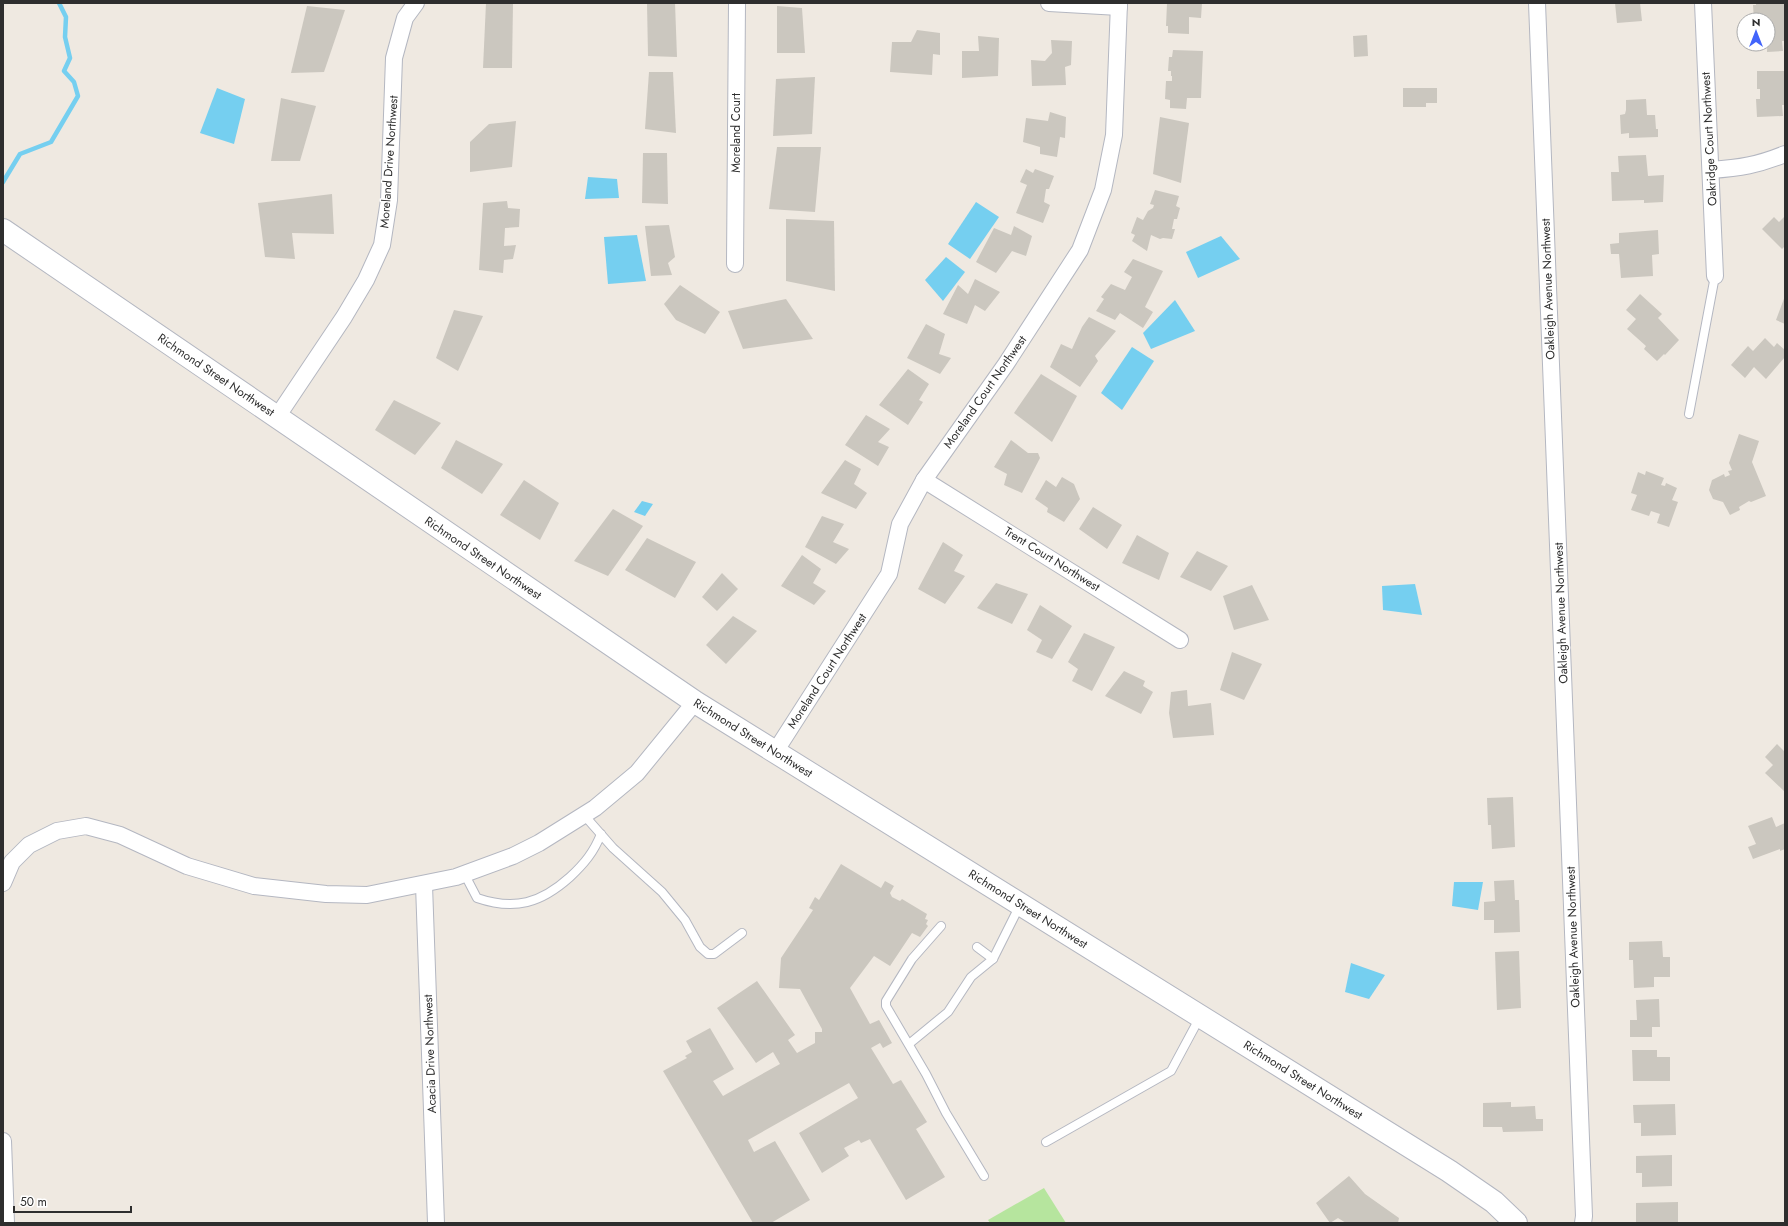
<svg xmlns="http://www.w3.org/2000/svg" width="1788" height="1226" font-family="Jost,sans-serif">
  <style>
    .green { fill: #b6e59e }
    .water { fill: #75cff0 }
    .lines { fill: none; stroke-linecap: round; stroke-linejoin: round }
    .stream { stroke: #75cff0; stroke-width: 4.5 }
    .building { fill: #cbc7bf }
    .lane-casing { stroke: #b4b7c1; stroke-width: 10 }
    .street-casing { stroke: #b4b7c1; stroke-width: 18 }
    .secondary-casing { stroke: #b4b7c1; stroke-width: 24 }
    .lane { stroke: #fff; stroke-width: 8 }
    .street { stroke: #fff; stroke-width: 16 }
    .secondary { stroke: #fff; stroke-width: 22 }
    .labels { text-anchor: middle; dominant-baseline: central; stroke-width: 3; stroke-linejoin: round; paint-order: stroke }
    .street-label { font-size: 12px; fill: #2e2e2e; stroke: #fff }
  </style>
  <rect width="100%" height="100%" fill="#efe9e1"/>
  <path class="green" d="M 1044,1188 L 1066,1223 L 990,1223 L 988,1220 Z"/>
  <g class="water">
    <path d="M 217,88 L 245,99 L 234,144 L 200,133 Z"/>
    <path d="M 588,177 L 617,179 L 619,198 L 585,199 Z"/>
    <path d="M 976,202 L 999,217 L 970,259 L 948,244 Z"/>
    <path d="M 637,235 L 646,281 L 608,284 L 604,237 Z"/>
    <path d="M 1221,236 L 1240,259 L 1198,278 L 1186,252 Z"/>
    <path d="M 946,257 L 965,272 L 943,301 L 925,280 Z"/>
    <path d="M 1175,300 L 1195,331 L 1151,349 L 1143,333 Z"/>
    <path d="M 1132,347 L 1154,361 L 1122,410 L 1101,393 Z"/>
    <path d="M 642,501 L 653,504 L 645,516 L 634,512 Z"/>
    <path d="M 1415,584 L 1422,615 L 1383,610 L 1382,586 Z"/>
    <path d="M 1454,882 L 1483,882 L 1478,910 L 1452,906 Z"/>
    <path d="M 1351,963 L 1385,975 L 1369,999 L 1345,992 Z"/>
  </g>
  <g class="lines">
    <path class="stream" d="M 3,182 L 20,154 L 51,142 L 78,96 L 74,82 L 64,71 L 70,58 L 65,37 L 66,17 L 59,3"/>
  </g>
  <g class="building">
    <path d="M 486,3 L 513,3 L 512,68 L 483,68 Z"/>
    <path d="M 647,3 L 675,3 L 677,57 L 648,56 Z"/>
    <path d="M 1167,3 L 1202,3 L 1201,18 L 1189,17 L 1189,34 L 1168,33 L 1168,26 L 1166,26 Z"/>
    <path d="M 1615,3 L 1640,3 L 1642,21 L 1617,23 Z"/>
    <path d="M 1756,3 L 1785,3 L 1785,41 L 1782,41 L 1783,51 L 1767,52 L 1768,20 L 1754,20 L 1753,5 L 1756,5 Z"/>
    <path d="M 307,6 L 345,10 L 324,72 L 291,73 Z"/>
    <path d="M 777,6 L 802,8 L 805,53 L 777,53 Z"/>
    <path d="M 917,30 L 940,33 L 940,55 L 933,54 L 932,75 L 890,72 L 892,42 L 911,42 Z"/>
    <path d="M 1367,35 L 1368,56 L 1354,57 L 1353,36 Z"/>
    <path d="M 978,36 L 999,38 L 998,76 L 962,78 L 962,51 L 979,51 Z"/>
    <path d="M 1051,40 L 1072,41 L 1071,65 L 1065,67 L 1066,85 L 1032,86 L 1031,60 L 1045,61 L 1052,53 Z"/>
    <path d="M 1173,50 L 1203,51 L 1201,98 L 1187,98 L 1186,109 L 1170,108 L 1170,100 L 1165,99 L 1166,81 L 1172,81 L 1172,76 L 1171,76 L 1171,71 L 1168,71 L 1169,57 L 1172,57 Z"/>
    <path d="M 1757,71 L 1785,71 L 1785,105 L 1782,105 L 1783,116 L 1757,117 L 1756,99 L 1760,99 L 1760,89 L 1757,89 Z"/>
    <path d="M 649,72 L 673,72 L 676,133 L 645,129 Z"/>
    <path d="M 815,77 L 812,134 L 773,136 L 776,79 Z"/>
    <path d="M 1403,88 L 1437,88 L 1437,103 L 1426,103 L 1426,107 L 1403,107 Z"/>
    <path d="M 281,98 L 316,106 L 300,161 L 271,161 Z"/>
    <path d="M 1646,99 L 1647,115 L 1655,115 L 1656,129 L 1658,129 L 1658,137 L 1629,138 L 1629,133 L 1621,134 L 1620,115 L 1625,114 L 1626,110 L 1626,100 Z"/>
    <path d="M 1050,112 L 1066,117 L 1065,138 L 1060,137 L 1057,157 L 1040,154 L 1040,147 L 1023,142 L 1026,118 L 1048,121 Z"/>
    <path d="M 1160,117 L 1189,123 L 1181,183 L 1153,174 Z"/>
    <path d="M 516,121 L 512,167 L 470,172 L 470,142 L 489,124 Z"/>
    <path d="M 777,147 L 821,147 L 815,212 L 769,209 Z"/>
    <path d="M 643,153 L 667,153 L 668,204 L 642,203 Z"/>
    <path d="M 1646,155 L 1648,176 L 1664,175 L 1663,202 L 1644,203 L 1644,200 L 1612,201 L 1611,172 L 1619,172 L 1618,156 Z"/>
    <path d="M 1026,169 L 1033,173 L 1035,169 L 1054,176 L 1049,189 L 1046,189 L 1044,202 L 1050,205 L 1043,223 L 1016,213 L 1027,185 L 1020,182 Z"/>
    <path d="M 1155,190 L 1179,196 L 1176,206 L 1180,208 L 1177,219 L 1174,219 L 1172,229 L 1175,229 L 1172,239 L 1163,238 L 1160,239 L 1151,235 L 1147,251 L 1132,241 L 1135,235 L 1131,233 L 1137,217 L 1143,220 L 1148,211 L 1153,208 L 1154,205 L 1150,204 Z"/>
    <path d="M 332,194 L 334,234 L 292,233 L 295,259 L 265,257 L 258,203 Z"/>
    <path d="M 507,201 L 508,208 L 520,209 L 519,227 L 505,228 L 504,246 L 516,245 L 513,259 L 504,260 L 503,273 L 479,270 L 483,203 Z"/>
    <path d="M 1785,216 L 1785,246 L 1782,249 L 1762,229 L 1774,217 L 1779,222 Z"/>
    <path d="M 786,219 L 834,221 L 835,291 L 786,281 Z"/>
    <path d="M 669,225 L 675,257 L 668,263 L 672,275 L 651,276 L 645,226 Z"/>
    <path d="M 1014,226 L 1032,236 L 1026,256 L 1012,251 L 996,273 L 976,262 L 994,228 L 1011,235 Z"/>
    <path d="M 1658,230 L 1659,254 L 1652,255 L 1653,276 L 1621,278 L 1619,254 L 1611,254 L 1610,244 L 1619,243 L 1619,233 Z"/>
    <path d="M 1133,259 L 1163,271 L 1145,307 L 1153,312 L 1143,328 L 1120,313 L 1115,320 L 1096,311 L 1104,299 L 1101,297 L 1111,284 L 1125,290 L 1132,277 L 1124,272 Z"/>
    <path d="M 975,279 L 1000,292 L 985,311 L 975,305 L 967,324 L 943,314 L 958,285 L 968,294 Z"/>
    <path d="M 680,285 L 720,312 L 705,334 L 676,320 L 664,304 Z"/>
    <path d="M 1640,294 L 1662,314 L 1658,318 L 1679,340 L 1665,355 L 1664,354 L 1657,361 L 1644,349 L 1646,346 L 1627,329 L 1636,319 L 1626,310 Z"/>
    <path d="M 1785,296 L 1785,324 L 1776,320 Z"/>
    <path d="M 786,299 L 813,339 L 743,349 L 728,311 Z"/>
    <path d="M 454,310 L 483,316 L 458,371 L 436,358 Z"/>
    <path d="M 1089,317 L 1116,331 L 1095,356 L 1098,361 L 1080,387 L 1050,367 L 1061,344 L 1072,349 L 1082,327 Z"/>
    <path d="M 926,324 L 945,334 L 939,354 L 951,358 L 940,374 L 907,358 Z"/>
    <path d="M 1765,338 L 1774,347 L 1777,343 L 1785,350 L 1785,357 L 1766,379 L 1754,367 L 1745,378 L 1731,365 L 1748,346 L 1753,351 Z"/>
    <path d="M 908,369 L 929,384 L 919,400 L 923,402 L 908,425 L 879,405 Z"/>
    <path d="M 1041,374 L 1077,396 L 1052,442 L 1014,413 Z"/>
    <path d="M 394,400 L 441,423 L 415,455 L 375,430 Z"/>
    <path d="M 866,415 L 890,429 L 878,442 L 889,447 L 878,466 L 845,445 Z"/>
    <path d="M 1739,434 L 1759,441 L 1752,462 L 1766,496 L 1751,502 L 1749,501 L 1739,507 L 1740,510 L 1730,515 L 1723,502 L 1713,499 L 1709,490 L 1712,480 L 1724,474 L 1725,477 L 1730,475 L 1728,471 L 1732,470 L 1729,463 Z"/>
    <path d="M 456,440 L 503,464 L 482,494 L 441,468 Z"/>
    <path d="M 1011,440 L 1028,453 L 1038,453 L 1040,458 L 1022,493 L 1004,485 L 1007,474 L 994,467 Z"/>
    <path d="M 845,460 L 861,469 L 854,484 L 867,493 L 856,509 L 821,493 Z"/>
    <path d="M 1646,471 L 1664,478 L 1661,485 L 1665,486 L 1666,483 L 1677,488 L 1672,500 L 1678,502 L 1669,527 L 1657,523 L 1660,514 L 1651,511 L 1649,516 L 1631,510 L 1637,495 L 1631,493 L 1638,472 L 1645,475 Z"/>
    <path d="M 1062,477 L 1074,484 L 1080,499 L 1064,522 L 1047,512 L 1048,508 L 1035,499 L 1046,480 L 1056,487 Z"/>
    <path d="M 524,480 L 559,503 L 540,540 L 500,515 Z"/>
    <path d="M 1093,507 L 1122,525 L 1107,549 L 1079,529 Z"/>
    <path d="M 613,509 L 643,526 L 608,576 L 574,561 Z"/>
    <path d="M 822,516 L 844,524 L 833,542 L 849,549 L 836,564 L 805,547 Z"/>
    <path d="M 1137,535 L 1169,553 L 1159,580 L 1122,563 Z"/>
    <path d="M 647,538 L 696,562 L 675,598 L 625,570 Z"/>
    <path d="M 943,542 L 963,555 L 954,571 L 965,576 L 945,604 L 918,589 Z"/>
    <path d="M 1197,551 L 1228,566 L 1211,591 L 1180,577 Z"/>
    <path d="M 802,555 L 821,569 L 813,583 L 826,591 L 814,605 L 781,586 Z"/>
    <path d="M 722,573 L 738,589 L 717,611 L 702,597 Z"/>
    <path d="M 996,583 L 1028,594 L 1012,624 L 977,608 Z"/>
    <path d="M 1252,585 L 1269,620 L 1234,630 L 1223,596 Z"/>
    <path d="M 1040,605 L 1072,626 L 1052,659 L 1036,652 L 1042,640 L 1027,630 Z"/>
    <path d="M 733,616 L 757,631 L 726,664 L 706,645 Z"/>
    <path d="M 1084,633 L 1115,647 L 1092,691 L 1072,681 L 1078,669 L 1068,662 Z"/>
    <path d="M 1232,652 L 1262,664 L 1244,700 L 1220,690 Z"/>
    <path d="M 1124,671 L 1145,681 L 1143,686 L 1153,692 L 1141,714 L 1105,696 Z"/>
    <path d="M 1187,690 L 1188,706 L 1211,703 L 1214,735 L 1173,738 L 1169,713 L 1171,692 Z"/>
    <path d="M 1777,744 L 1785,752 L 1785,792 L 1765,773 L 1773,765 L 1765,757 Z"/>
    <path d="M 1513,797 L 1515,847 L 1492,849 L 1491,825 L 1488,825 L 1487,798 Z"/>
    <path d="M 1772,817 L 1776,827 L 1785,823 L 1785,849 L 1780,851 L 1780,849 L 1753,859 L 1748,847 L 1756,844 L 1748,826 Z"/>
    <path d="M 841,864 L 881,888 L 885,881 L 894,886 L 890,893 L 892,897 L 900,901 L 902,899 L 927,914 L 925,919 L 928,920 L 926,924 L 928,926 L 920,937 L 912,933 L 890,966 L 874,956 L 850,988 L 870,1024 L 879,1020 L 892,1043 L 883,1048 L 880,1043 L 871,1048 L 893,1084 L 901,1080 L 927,1122 L 916,1129 L 945,1177 L 906,1200 L 870,1139 L 861,1143 L 859,1140 L 844,1148 L 849,1156 L 822,1173 L 799,1133 L 858,1098 L 849,1083 L 748,1140 L 754,1152 L 775,1141 L 810,1200 L 771,1223 L 753,1223 L 663,1071 L 687,1058 L 685,1056 L 692,1052 L 686,1041 L 710,1028 L 734,1069 L 713,1081 L 723,1096 L 780,1064 L 773,1052 L 756,1063 L 717,1008 L 757,981 L 795,1035 L 788,1040 L 797,1053 L 815,1043 L 815,1032 L 822,1032 L 822,1029 L 800,989 L 779,988 L 781,958 L 813,910 L 809,908 L 815,897 L 819,900 Z"/>
    <path d="M 1514,880 L 1515,900 L 1519,900 L 1520,932 L 1494,933 L 1494,920 L 1484,920 L 1484,902 L 1495,901 L 1494,881 Z"/>
    <path d="M 1662,941 L 1663,957 L 1670,957 L 1670,977 L 1654,977 L 1654,987 L 1634,988 L 1633,960 L 1629,960 L 1629,942 Z"/>
    <path d="M 1519,951 L 1521,1008 L 1497,1010 L 1495,952 Z"/>
    <path d="M 1659,999 L 1660,1027 L 1652,1027 L 1652,1037 L 1630,1037 L 1630,1020 L 1637,1020 L 1636,1000 Z"/>
    <path d="M 1632,1050 L 1657,1050 L 1657,1057 L 1670,1057 L 1670,1081 L 1633,1081 Z"/>
    <path d="M 1511,1102 L 1511,1107 L 1535,1106 L 1536,1119 L 1543,1119 L 1543,1131 L 1503,1132 L 1502,1127 L 1483,1127 L 1483,1103 Z"/>
    <path d="M 1675,1104 L 1676,1135 L 1641,1136 L 1641,1123 L 1634,1123 L 1633,1105 Z"/>
    <path d="M 1672,1155 L 1672,1186 L 1642,1187 L 1642,1173 L 1636,1173 L 1636,1156 Z"/>
    <path d="M 1349,1176 L 1365,1194 L 1399,1218 L 1398,1223 L 1346,1223 L 1338,1218 L 1330,1223 L 1316,1203 Z"/>
    <path d="M 1678,1202 L 1678,1223 L 1636,1223 L 1636,1203 Z"/>
  </g>
  <g class="lines">
    <g class="lane-casing">
      <g id="lane">
        <path d="M 1689,414 L 1715,276"/>
        <path d="M 584,815 L 613,848 L 662,892 L 685,920 L 700,947 L 708,954 L 714,954 L 742,933"/>
        <path d="M 465,875 L 477,898 C 515,911 541,903 570,877 C 584,864 594,852 601,834"/>
        <path d="M 941,926 L 912,959 L 886,1001 L 886,1006 L 926,1074 L 946,1113 L 984,1176"/>
        <path d="M 977,947 L 993,959 L 1020,905"/>
        <path d="M 909,1044 L 948,1012 L 971,977 L 993,959"/>
        <path d="M 1046,1142 L 1171,1071 L 1200,1017"/>
      </g>
    </g>
    <g class="street-casing">
      <g id="street">
        <path d="M 1049,3 L 1119,7"/>
        <path d="M 1537,3 L 1584,1216 L 1583,1223"/>
        <path d="M 1703,3 L 1715,276"/>
        <path d="M 1711,170 C 1740,168 1758,165 1785,154"/>
        <path d="M 735,264 L 737,3"/>
        <path d="M 277,417 L 344,317 L 366,280 L 382,245 L 389,200 L 394,58 L 405,18 L 416,3"/>
        <path d="M 924,480 L 1180,640"/>
        <path d="M 775,752 L 889,574 L 900,524 L 924,480 L 1006,364 L 1080,250 L 1103,190 L 1114,135 L 1119,3"/>
        <path d="M 3,883 L 12,862 L 29,845 L 57,831 L 86,826 L 120,835 L 187,866 L 254,886 L 326,894 L 367,895 L 456,877 L 513,856 L 539,843 L 595,808 L 637,773 L 695,702"/>
        <path d="M 424,885 L 436,1223"/>
        <path d="M 3,1141 L 6,1223"/>
      </g>
    </g>
    <g class="secondary-casing">
      <path id="secondary" d="M 3,230 L 695,702 L 1449,1171 L 1494,1202 L 1516,1223"/>
    </g>
    <use href="#lane" class="lane"/>
    <use href="#street" class="street"/>
    <use href="#secondary" class="secondary"/>
  </g>
  <g class="labels">
    <g class="street-label">
      <text transform="translate(736 133) rotate(-90)">Moreland Court</text>
      <text transform="translate(1709 139) rotate(-93)">Oakridge Court Northwest</text>
      <text transform="translate(389 162) rotate(-86)">Moreland Drive Northwest</text>
      <text transform="translate(1548 289) rotate(-92)">Oakleigh Avenue Northwest</text>
      <text transform="translate(216 375) rotate(34)">Richmond Street Northwest</text>
      <text transform="translate(985 392) rotate(-55)">Moreland Court Northwest</text>
      <text transform="translate(483 558) rotate(34)">Richmond Street Northwest</text>
      <text transform="translate(1052 559) rotate(32)">Trent Court Northwest</text>
      <text transform="translate(1561 613) rotate(-92)">Oakleigh Avenue Northwest</text>
      <text transform="translate(827 671) rotate(-57)">Moreland Court Northwest</text>
      <text transform="translate(753 738) rotate(32)">Richmond Street Northwest</text>
      <text transform="translate(1028 909) rotate(32)">Richmond Street Northwest</text>
      <text transform="translate(1573 937) rotate(-92)">Oakleigh Avenue Northwest</text>
      <text transform="translate(430 1054) rotate(-92)">Acacia Drive Northwest</text>
      <text transform="translate(1303 1080) rotate(32)">Richmond Street Northwest</text>
    </g>
  </g>
  <rect width="1788" height="1226" fill="none" stroke="#2e2e2e" stroke-width="8"/>
  <g transform="translate(1756 32)"><circle r="19" fill="#ffffff" stroke="#ababab"/>
  <path d="M0-3L7 15L0 10L-7 15Z" fill="#4264fb"/>
  <text y="-6" font-size="11" font-weight="bold" text-anchor="middle" fill="#2e2e2e">N</text>
  </g>
  <path d="M14 1206v6h117v-6" fill="none" stroke="#2e2e2e" stroke-width="2"/>
  <text x="20" y="1206" font-size="12" fill="#2e2e2e" stroke="#ffffff" stroke-width="3" paint-order="stroke">50 m</text>
</svg>
